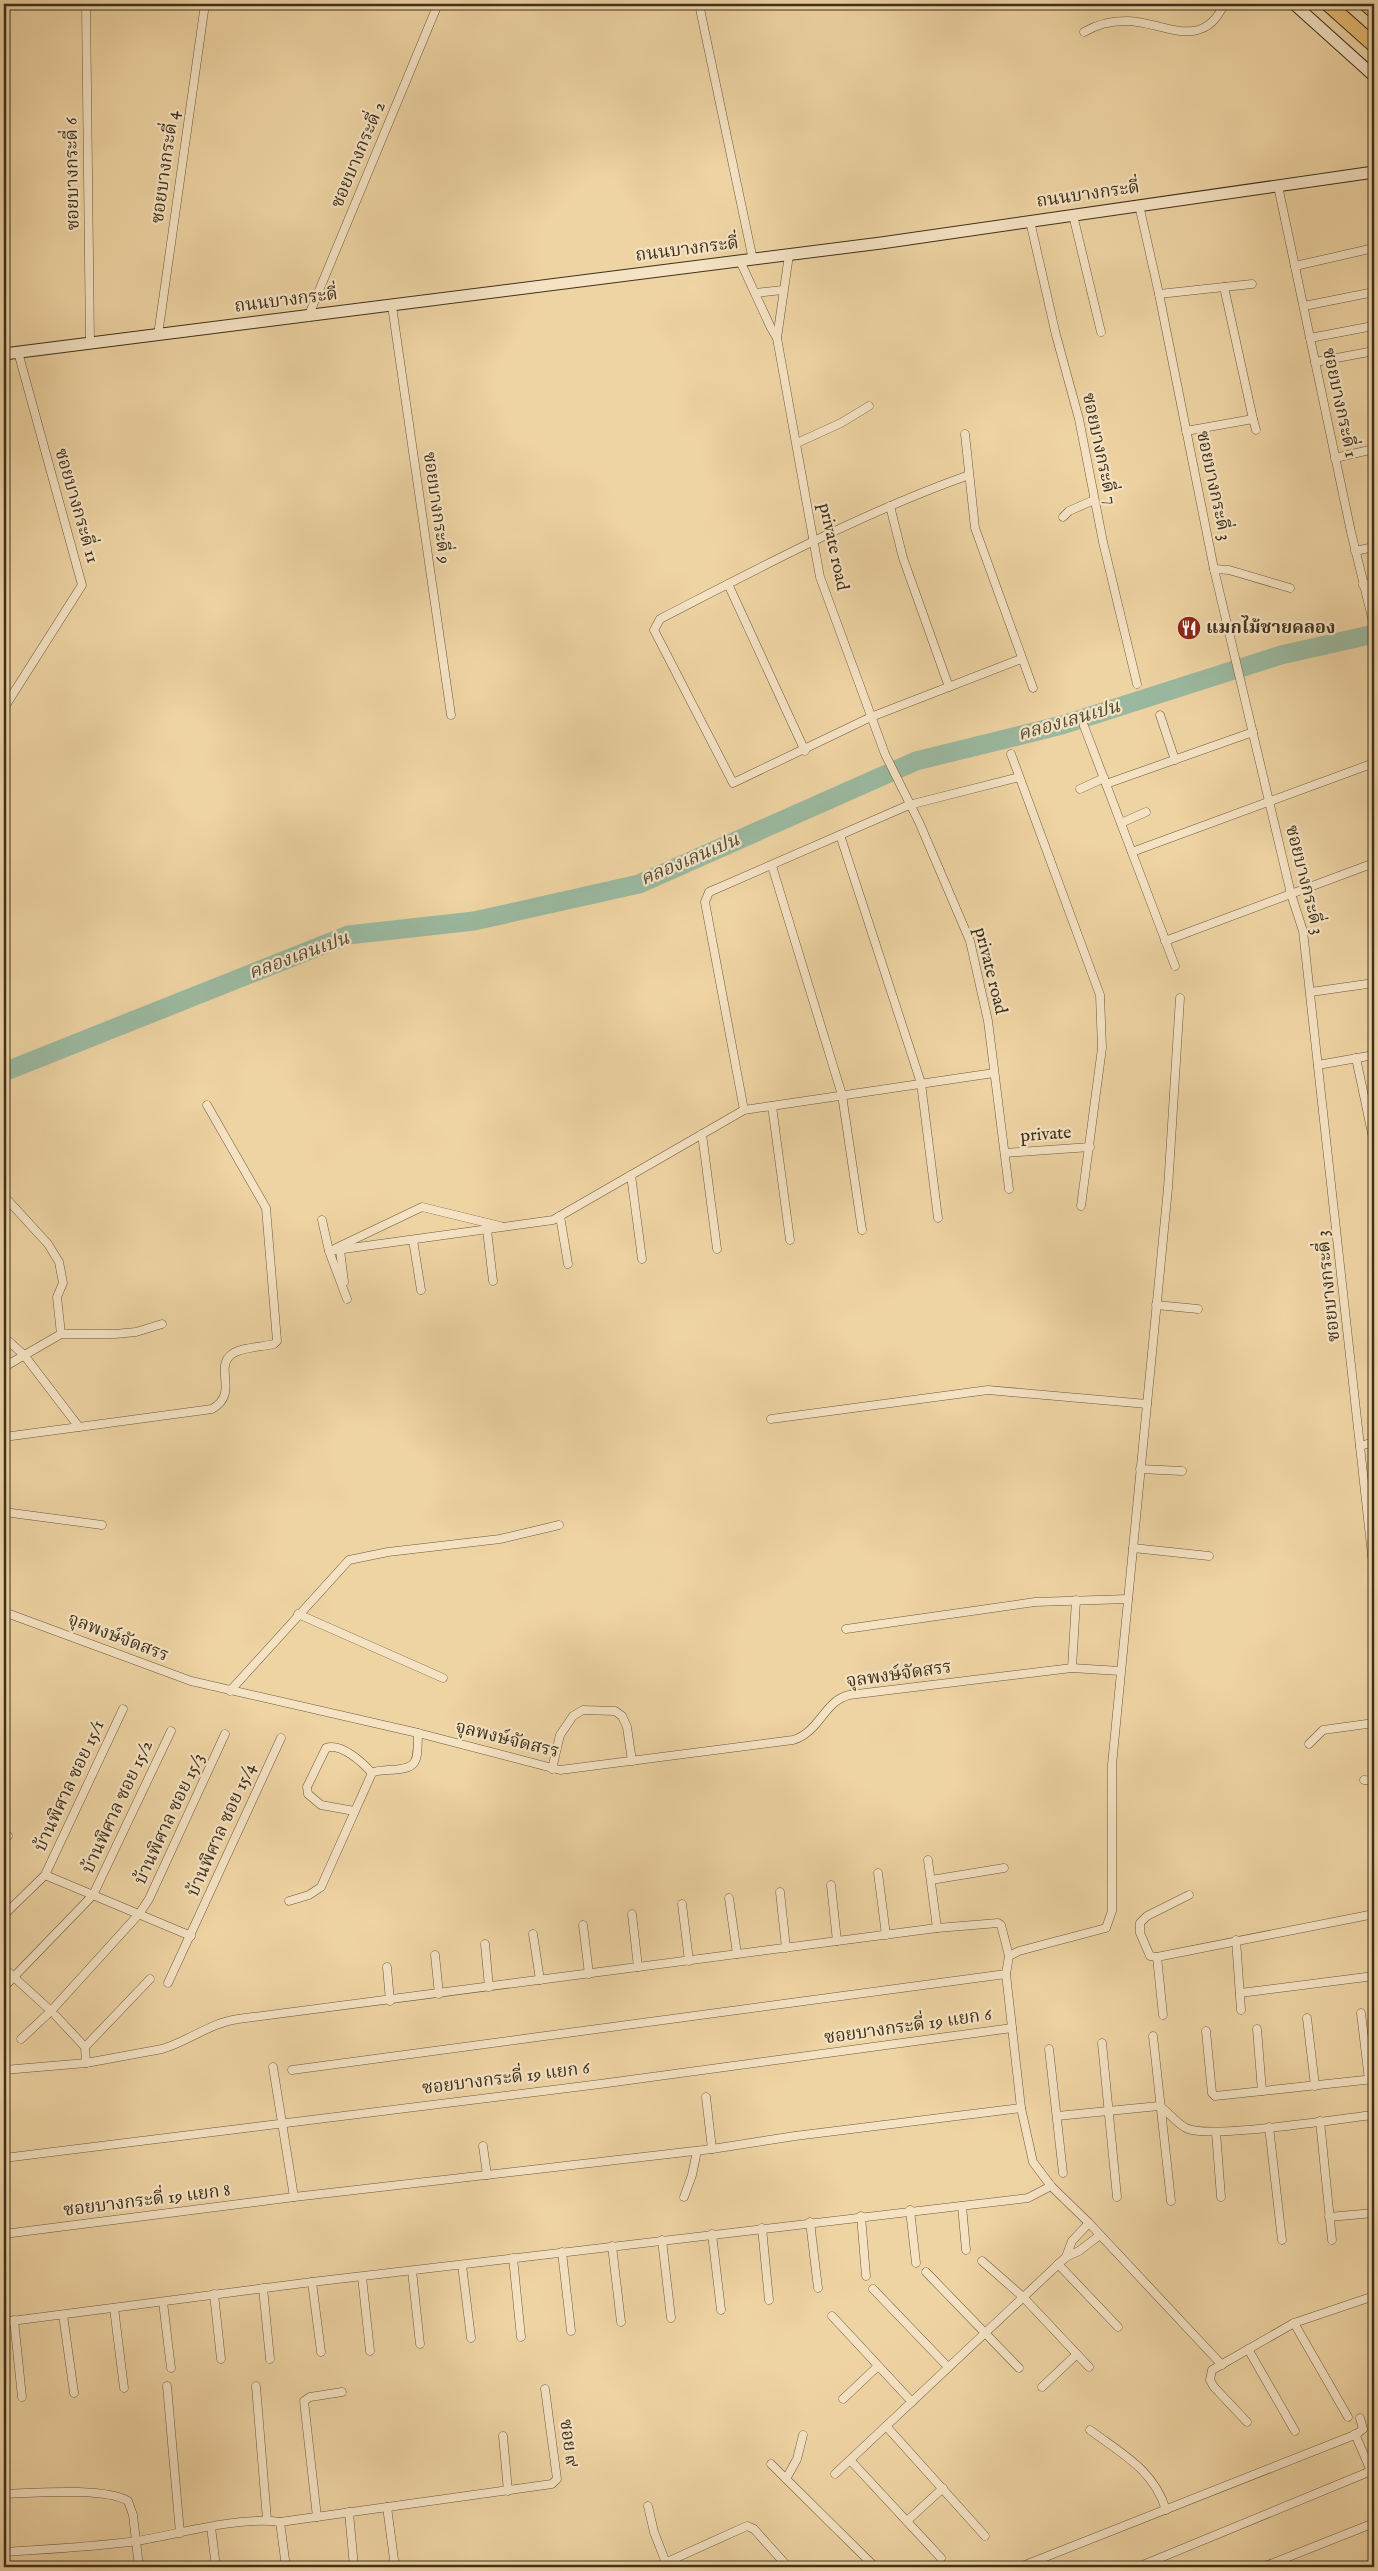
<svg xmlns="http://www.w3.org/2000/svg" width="1378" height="2571" font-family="'IM FELL English','Noto Serif Thai',serif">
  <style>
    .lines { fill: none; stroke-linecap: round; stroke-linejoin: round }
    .river { stroke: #9bb9a0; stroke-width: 19 }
    .street-casing { stroke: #6a593e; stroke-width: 9 }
    .secondary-casing { stroke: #3e301c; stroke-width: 13 }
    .highway-casing { stroke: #3e301c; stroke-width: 16 }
    .street { stroke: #f4e2c3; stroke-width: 8 }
    .secondary { stroke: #f4e2c3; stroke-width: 11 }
    .highway { stroke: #e7ba72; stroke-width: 14 }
    .labels { text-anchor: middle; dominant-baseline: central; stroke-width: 4.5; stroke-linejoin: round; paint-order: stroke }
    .street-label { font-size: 18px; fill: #3e301c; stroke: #f4e2c3 }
    .poi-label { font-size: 18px; font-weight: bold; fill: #3e301c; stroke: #f4e2c3; text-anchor: start }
    .water-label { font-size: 19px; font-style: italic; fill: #514b36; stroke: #f4e2c3 }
  </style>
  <rect width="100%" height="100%" fill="#eed3a3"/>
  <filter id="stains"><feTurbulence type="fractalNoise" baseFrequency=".004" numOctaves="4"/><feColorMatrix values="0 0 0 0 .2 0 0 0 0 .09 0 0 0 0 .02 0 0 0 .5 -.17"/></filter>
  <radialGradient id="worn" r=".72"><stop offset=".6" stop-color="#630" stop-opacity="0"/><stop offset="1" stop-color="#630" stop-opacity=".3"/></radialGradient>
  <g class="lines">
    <path class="river" d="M 4,1072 L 348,935 L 474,921 L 639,884 L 916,761 L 1062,725 L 1281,655 L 1374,634"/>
    <g class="street-casing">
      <g id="street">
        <path d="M 86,4 L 90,344"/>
        <path d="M 699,4 L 753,260"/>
        <path d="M 1084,32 C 1096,25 1110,21 1125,21 C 1160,20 1202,54 1224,4"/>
        <path d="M 1278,186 L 1351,532 L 1374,626"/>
        <path d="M 1139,205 L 1159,294 L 1214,569 L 1291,894 L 1303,931 L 1374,1573"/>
        <path d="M 1073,215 L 1101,332"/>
        <path d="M 1030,221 L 1056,335 L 1079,419 L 1103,542 L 1137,684"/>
        <path d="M 789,255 L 777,338 L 820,577 L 885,754 L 919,822 L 970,941 L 988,1021 L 1009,1189"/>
        <path d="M 740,261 L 771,328 L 777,338"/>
        <path d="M 1295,266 L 1374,248"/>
        <path d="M 1224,287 L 1252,284"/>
        <path d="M 756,293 L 783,290"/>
        <path d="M 1159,294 L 1224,287 L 1253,419 L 1186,431"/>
        <path d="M 392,306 L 451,715"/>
        <path d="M 1304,306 L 1374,292"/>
        <path d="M 308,317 L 438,4"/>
        <path d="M 158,335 L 205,4"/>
        <path d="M 1310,338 L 1373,326"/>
        <path d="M 1315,362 L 1374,351"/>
        <path d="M 1253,419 L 1256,430"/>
        <path d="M 965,434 L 975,528 L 1033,688"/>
        <path d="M 797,443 L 841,423 L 869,406"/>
        <path d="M 1335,458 L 1374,449"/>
        <path d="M 969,475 C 862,513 761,567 660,619 L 654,630 L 733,783 L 871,717 L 1021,659"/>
        <path d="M 890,506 L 903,558 L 949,687"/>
        <path d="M 1063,517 L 1069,511 L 1094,500"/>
        <path d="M 1355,551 L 1374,547"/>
        <path d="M 1214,569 L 1229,570 L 1290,588"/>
        <path d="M 728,584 L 805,751"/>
        <path d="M 1363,585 L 1374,583"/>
        <path d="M 4,708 L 82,585 L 18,352"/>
        <path d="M 1160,715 L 1175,760"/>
        <path d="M 1084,726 L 1175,966"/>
        <path d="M 1011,754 L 1100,995 L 1102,1048 L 1081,1206"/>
        <path d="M 1106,784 L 1253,732"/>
        <path d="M 1080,789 L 1104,778"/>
        <path d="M 1121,823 L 1146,812"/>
        <path d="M 840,835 L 921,1083 L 938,1218"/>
        <path d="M 1132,852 L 1374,763"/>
        <path d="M 772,866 L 842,1095 L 862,1230"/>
        <path d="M 1165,941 L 1374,863"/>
        <path d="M 1311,992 L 1374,983"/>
        <path d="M 1356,1058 L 1374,1143"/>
        <path d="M 1318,1065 L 1374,1055"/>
        <path d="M 772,1106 L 790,1240"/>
        <path d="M 744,1110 L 705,902 L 709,892 L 909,805 L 1019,777"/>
        <path d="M 702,1134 L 717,1249"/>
        <path d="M 1005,1153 L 1090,1147"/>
        <path d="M 631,1175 L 642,1259"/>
        <path d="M 4,1196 L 48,1244 L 59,1262 L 63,1283 L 57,1297 L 61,1334"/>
        <path d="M 560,1216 L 568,1264"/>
        <path d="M 322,1220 L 329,1251 L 347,1299"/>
        <path d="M 487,1230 L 493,1281"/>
        <path d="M 413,1240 L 421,1290"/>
        <path d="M 336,1248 L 422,1207 L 500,1226"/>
        <path d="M 340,1250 L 344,1282"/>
        <path d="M 329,1251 L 553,1220 L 744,1110 L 994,1073"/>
        <path d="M 1156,1305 L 1198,1309"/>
        <path d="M 4,1337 L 24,1355 L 79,1427 L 4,1437"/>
        <path d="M 4,1367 L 61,1334 L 115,1334 L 136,1332 L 162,1324"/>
        <path d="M 771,1419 L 988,1390 L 1147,1404"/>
        <path d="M 79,1427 L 212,1409 C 240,1393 213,1368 232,1354 C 242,1347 262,1347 274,1344 L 277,1341 L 266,1208 L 207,1105"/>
        <path d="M 1360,1446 L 1374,1442"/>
        <path d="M 1140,1469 L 1182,1471"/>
        <path d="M 4,1512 L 102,1525"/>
        <path d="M 1133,1548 L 1209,1556"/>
        <path d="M 4,1612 L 191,1681 L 418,1733 L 560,1770 L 793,1740 C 820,1732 824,1701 849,1695 L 1072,1668 L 1120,1671"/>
        <path d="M 298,1614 L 443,1678"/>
        <path d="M 846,1629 L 1035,1602 L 1128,1599"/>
        <path d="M 1072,1668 L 1076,1600"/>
        <path d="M 230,1691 L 349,1560 L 388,1552 L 500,1539 L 559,1525"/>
        <path d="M 1309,1744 L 1323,1730 L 1374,1723"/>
        <path d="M 552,1769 L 560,1735 L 573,1716 L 583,1710 L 615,1711 L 622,1716 L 627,1727 L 632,1761"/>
        <path d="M 1364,1780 L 1374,1781"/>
        <path d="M 354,1811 L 321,1805 L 308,1794 L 307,1787 L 326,1748 C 341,1742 363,1763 372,1773"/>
        <path d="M 4,1841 L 8,1836"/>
        <path d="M 928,1860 L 937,1928"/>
        <path d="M 878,1873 L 886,1935"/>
        <path d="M 45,1875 L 191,1936"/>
        <path d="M 931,1880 L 1004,1868"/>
        <path d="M 831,1885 L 837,1941"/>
        <path d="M 780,1892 L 786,1948"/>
        <path d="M 1189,1895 L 1147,1916 L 1140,1923 L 1140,1933 L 1150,1956 L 1157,1957 L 1374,1914"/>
        <path d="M 729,1898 L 737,1954"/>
        <path d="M 289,1901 L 309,1895 L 321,1887 L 372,1773 C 377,1770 382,1771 388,1770 C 420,1769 417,1762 418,1733"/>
        <path d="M 682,1904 L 689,1961"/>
        <path d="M 632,1914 L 638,1967"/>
        <path d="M 4,1915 L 45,1875 L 123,1709"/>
        <path d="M 583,1925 L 589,1974"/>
        <path d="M 533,1934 L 540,1980"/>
        <path d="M 1236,1940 L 1241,2010"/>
        <path d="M 485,1944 L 489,1987"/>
        <path d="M 435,1955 L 439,1994"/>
        <path d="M 1009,1956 L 1019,1951 L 1106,1928 L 1112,1911 L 1112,1765 L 1168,1188 L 1180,998"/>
        <path d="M 1157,1957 L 1163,2015"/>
        <path d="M 387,1967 L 390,2001"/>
        <path d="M 4,1968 L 51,2011"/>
        <path d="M 168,1983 L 281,1738"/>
        <path d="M 4,1987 L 93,1895 L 171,1731"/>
        <path d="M 1240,1993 L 1374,1976"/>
        <path d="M 1361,2013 L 1369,2080"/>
        <path d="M 56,2016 L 85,2047 L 86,2063"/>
        <path d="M 1307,2018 L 1315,2086"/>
        <path d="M 1257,2029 L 1262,2091"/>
        <path d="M 1206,2031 L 1212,2093 L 1215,2096 L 1374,2079"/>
        <path d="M 1153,2036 L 1171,2201"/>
        <path d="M 21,2039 L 51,2011 L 139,1914 L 149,1899 L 225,1734"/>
        <path d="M 1102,2043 L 1117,2197"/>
        <path d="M 85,2047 L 150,1979"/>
        <path d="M 1049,2049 L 1063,2173"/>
        <path d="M 273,2067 L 294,2197"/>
        <path d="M 4,2070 L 86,2063 L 162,2049 C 189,2041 210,2023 238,2019 L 937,1928 L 998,1923 L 1001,1925 L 1009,1956 L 1006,1974 L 1021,2108 L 1033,2162 L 1051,2186 L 1089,2223 L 1222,2365"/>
        <path d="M 292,2070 L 1006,1974"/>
        <path d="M 706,2097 L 712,2149"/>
        <path d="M 1372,2115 L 1374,2142"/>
        <path d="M 1057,2116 L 1159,2106 C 1169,2112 1176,2123 1186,2128 C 1207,2140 1343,2118 1374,2115"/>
        <path d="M 1320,2121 L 1332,2240"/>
        <path d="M 1269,2127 L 1282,2240"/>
        <path d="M 1216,2132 L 1221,2197"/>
        <path d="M 483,2146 L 487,2175"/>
        <path d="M 4,2158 L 600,2084 L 1012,2028"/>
        <path d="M 684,2197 L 692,2175 L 697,2151"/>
        <path d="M 962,2206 L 966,2250"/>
        <path d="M 910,2210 L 916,2263"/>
        <path d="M 861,2216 L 866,2276"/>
        <path d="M 1329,2217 L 1374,2213"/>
        <path d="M 810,2222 L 818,2288"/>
        <path d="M 762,2228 L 769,2300"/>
        <path d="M 4,2234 L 294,2197 L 712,2149 L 795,2136 L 1021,2108"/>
        <path d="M 712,2234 L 721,2310"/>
        <path d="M 662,2240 L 671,2318"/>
        <path d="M 612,2246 L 621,2322"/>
        <path d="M 562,2252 L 571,2331"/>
        <path d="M 1066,2257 L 1072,2241 L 1089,2223"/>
        <path d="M 513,2258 L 521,2337"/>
        <path d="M 982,2261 L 1023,2297 L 1089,2367"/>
        <path d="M 1058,2264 L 1118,2327"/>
        <path d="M 462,2265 L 471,2338"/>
        <path d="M 412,2271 L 420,2344"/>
        <path d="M 926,2272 L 1019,2368"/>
        <path d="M 362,2277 L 370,2351"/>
        <path d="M 312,2282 L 321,2352"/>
        <path d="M 263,2288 L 270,2359"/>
        <path d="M 873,2289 L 948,2367"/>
        <path d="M 214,2294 L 221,2359"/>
        <path d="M 163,2302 L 171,2368"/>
        <path d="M 114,2308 L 124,2388"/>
        <path d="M 63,2315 L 74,2393"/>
        <path d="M 832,2316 L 912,2402"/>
        <path d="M 14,2320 L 22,2397"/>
        <path d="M 4,2322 L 312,2282 L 1028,2198 L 1051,2186"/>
        <path d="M 1294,2323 L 1348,2417"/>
        <path d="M 1248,2349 L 1295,2431"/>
        <path d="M 167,2386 L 180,2533"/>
        <path d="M 256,2386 L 267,2520"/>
        <path d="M 1042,2387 L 1077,2354"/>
        <path d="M 843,2399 L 878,2366"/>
        <path d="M 1247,2422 L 1214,2387 L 1210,2380 L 1212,2370 L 1294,2323 L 1374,2296"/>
        <path d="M 886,2426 L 985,2536"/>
        <path d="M 1090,2430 C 1122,2454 1154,2470 1166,2510"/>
        <path d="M 1355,2434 L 1374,2478"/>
        <path d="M 503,2436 L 508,2491"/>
        <path d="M 850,2460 L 941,2558"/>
        <path d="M 771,2464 L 875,2567"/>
        <path d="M 835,2474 L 1066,2257 L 1079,2251 L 1100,2235"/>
        <path d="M 786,2479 L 797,2459 L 803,2435"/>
        <path d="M 4,2494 C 34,2493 104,2487 128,2501 L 133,2515 L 139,2567"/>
        <path d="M 648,2506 L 654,2532 L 666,2563"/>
        <path d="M 387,2507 L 395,2567"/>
        <path d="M 349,2512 L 354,2567"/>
        <path d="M 317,2517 L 304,2401 L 310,2397 L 342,2392"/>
        <path d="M 907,2521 L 943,2488"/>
        <path d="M 280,2522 L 286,2567"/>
        <path d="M 211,2527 L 216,2567"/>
        <path d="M 4,2552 C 48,2549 93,2547 137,2541 C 179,2534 239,2516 280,2522 L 552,2484 L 557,2479 L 545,2389"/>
        <path d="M 656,2567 L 747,2526 L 754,2529 L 788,2567"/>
        <path d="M 1020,2567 L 1357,2434 L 1363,2429 L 1360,2418"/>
        <path d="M 1138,2567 L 1371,2471"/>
        <path d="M 1263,2567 L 1374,2523"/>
      </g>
    </g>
    <g class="secondary-casing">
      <g id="secondary">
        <path d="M 1294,4 L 1374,76"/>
        <path d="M 4,354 L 881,243 L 1374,172"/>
      </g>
    </g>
    <g class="highway-casing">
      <g id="highway">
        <path d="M 1328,4 L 1374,45"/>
        <path d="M 1366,4 L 1374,11"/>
      </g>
    </g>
    <use href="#street" class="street"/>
    <use href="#secondary" class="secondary"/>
    <use href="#highway" class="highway"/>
  </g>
  <defs>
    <g id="restaurant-disc" transform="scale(1.25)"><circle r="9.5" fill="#8f2418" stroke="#f4e2c3"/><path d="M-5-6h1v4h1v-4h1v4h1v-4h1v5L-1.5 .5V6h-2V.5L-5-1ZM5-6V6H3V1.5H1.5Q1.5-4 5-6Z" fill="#fff"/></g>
  </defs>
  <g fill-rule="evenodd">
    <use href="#restaurant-disc" x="1189" y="628"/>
  </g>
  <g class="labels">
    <g class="street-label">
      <text transform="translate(359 155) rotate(-67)">ซอยบางกระดี่ 2</text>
      <text transform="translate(166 167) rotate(-82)">ซอยบางกระดี่ 4</text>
      <text transform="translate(73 174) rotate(-91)">ซอยบางกระดี่ 6</text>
      <text transform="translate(1088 195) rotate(-8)">ถนนบางกระดี่</text>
      <text transform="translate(687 250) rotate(-7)">ถนนบางกระดี่</text>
      <text transform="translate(286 301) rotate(-7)">ถนนบางกระดี่</text>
      <text transform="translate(1339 403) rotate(78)">ซอยบางกระดี่ 1</text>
      <text transform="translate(1099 449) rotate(78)">ซอยบางกระดี่ 7</text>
      <text transform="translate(1213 486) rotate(78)">ซอยบางกระดี่ 3</text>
      <text transform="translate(76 506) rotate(74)">ซอยบางกระดี่ 11</text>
      <text transform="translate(436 508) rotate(82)">ซอยบางกระดี่ 9</text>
      <text transform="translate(833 547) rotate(78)">private road</text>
      <text transform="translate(1304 880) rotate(76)">ซอยบางกระดี่ 3</text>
      <text transform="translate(990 971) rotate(76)">private road</text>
      <text transform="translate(1046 1135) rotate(-4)">private</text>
      <text transform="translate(1329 1286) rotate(-96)">ซอยบางกระดี่ 3</text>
      <text transform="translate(118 1638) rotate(21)">จุลพงษ์จัดสรร</text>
      <text transform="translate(899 1675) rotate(-8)">จุลพงษ์จัดสรร</text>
      <text transform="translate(507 1740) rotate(14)">จุลพงษ์จัดสรร</text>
      <text transform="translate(70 1786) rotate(-65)">บ้านพิศาล ซอย 15/1</text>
      <text transform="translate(118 1807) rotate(-65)">บ้านพิศาล ซอย 15/2</text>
      <text transform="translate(170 1819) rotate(-65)">บ้านพิศาล ซอย 15/3</text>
      <text transform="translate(222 1830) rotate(-66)">บ้านพิศาล ซอย 15/4</text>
      <text transform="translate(908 2027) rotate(-8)">ซอยบางกระดี่ 19 แยก 6</text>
      <text transform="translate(506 2079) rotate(-7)">ซอยบางกระดี่ 19 แยก 6</text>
      <text transform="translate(147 2201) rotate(-7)">ซอยบางกระดี่ 19 แยก 8</text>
      <text transform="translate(568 2443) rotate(82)">ซอย ๙</text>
    </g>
    <g class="poi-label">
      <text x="1206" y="628">แมกไม้ชายคลอง</text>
    </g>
    <g class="water-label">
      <text transform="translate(1069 721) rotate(-16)">คลองเลนเปน</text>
      <text transform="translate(690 860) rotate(-23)">คลองเลนเปน</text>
      <text transform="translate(299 956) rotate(-20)">คลองเลนเปน</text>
    </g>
  </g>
  <rect width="1378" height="2571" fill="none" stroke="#eed3a3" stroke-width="20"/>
  <rect x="5" y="5" width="1368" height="2561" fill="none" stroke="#3e301c" stroke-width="2.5"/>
  <rect x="10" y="10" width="1358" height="2551" fill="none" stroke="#3e301c"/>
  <rect width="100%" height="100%" filter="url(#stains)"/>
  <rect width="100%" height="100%" fill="url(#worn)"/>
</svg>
